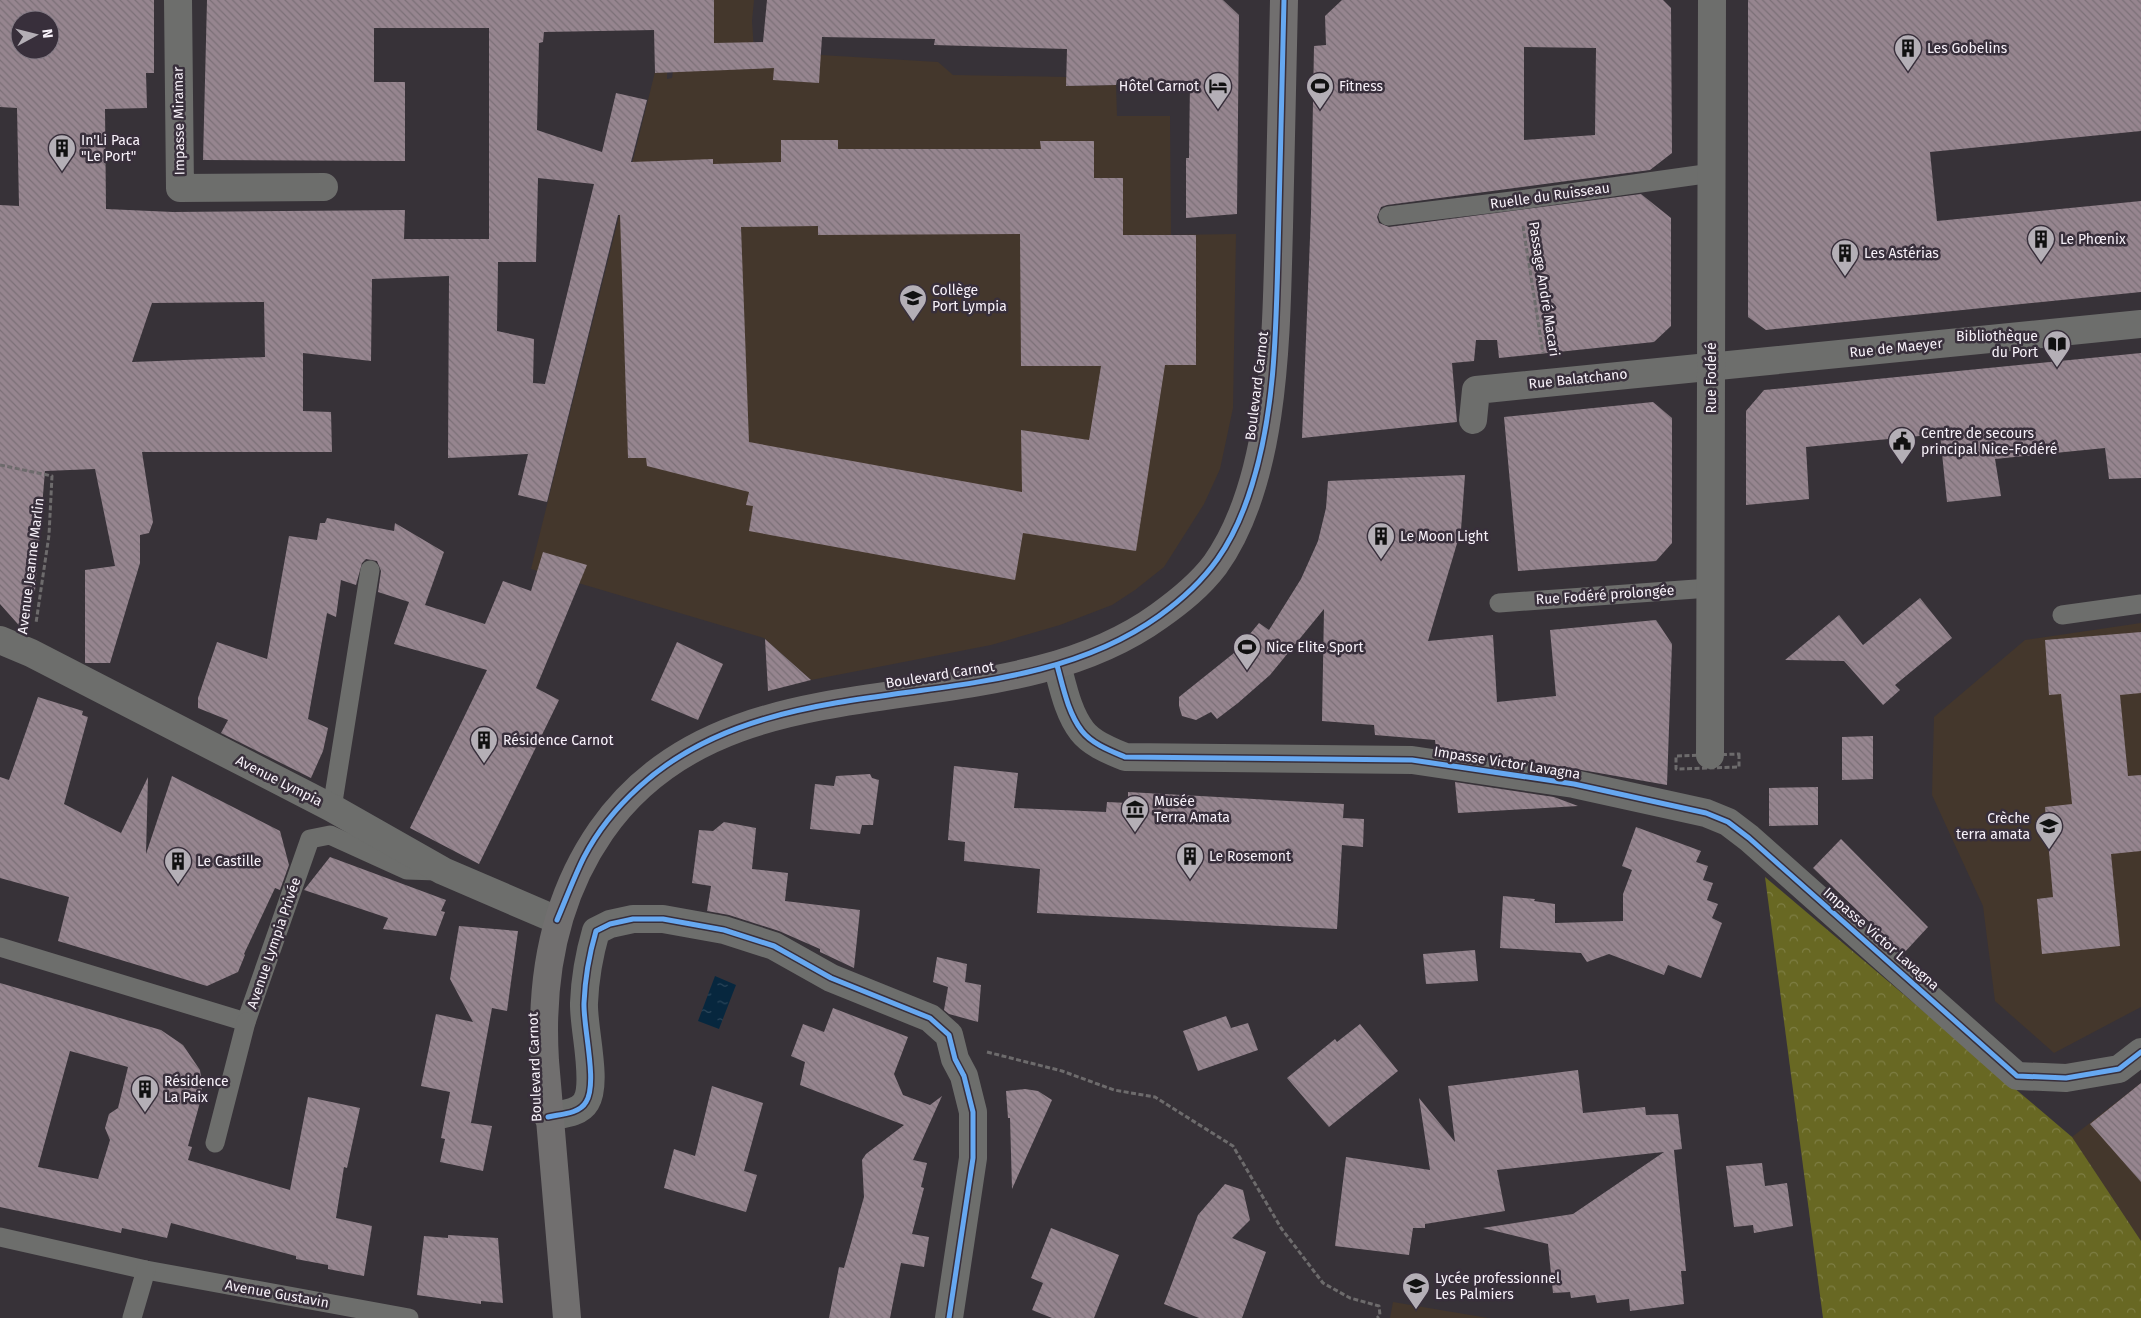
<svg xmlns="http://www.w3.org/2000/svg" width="2141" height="1318" font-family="'Fira Sans',sans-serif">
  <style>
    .education { fill: #44372c }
    .forest { fill: url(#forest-crowns) }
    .water { fill: url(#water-ripples) }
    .building { fill: url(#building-back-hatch); fill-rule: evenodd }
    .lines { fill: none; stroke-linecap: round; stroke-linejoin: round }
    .path { stroke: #6d6b6c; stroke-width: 3; stroke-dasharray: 5 2.5; stroke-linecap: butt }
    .service { stroke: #6d6e6c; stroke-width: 19 }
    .minor { stroke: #6d6e6c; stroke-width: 28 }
    .secondary { stroke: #716f6f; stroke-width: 28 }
    .cycleway-casing { stroke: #382f3b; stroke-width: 8 }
    .cycleway { stroke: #66a8f1; stroke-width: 5 }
    .labels { text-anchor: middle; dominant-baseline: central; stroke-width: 5; stroke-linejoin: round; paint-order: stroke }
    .poi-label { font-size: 14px; fill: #f8f2fa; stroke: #382f3b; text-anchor: start }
    .street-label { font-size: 14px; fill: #f8f2fa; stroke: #382f3b }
  </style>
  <defs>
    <pattern id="forest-crowns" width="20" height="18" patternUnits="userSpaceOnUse" patternTransform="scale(1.25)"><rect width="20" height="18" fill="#686823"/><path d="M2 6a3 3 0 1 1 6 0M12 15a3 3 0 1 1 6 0" fill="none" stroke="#7e7e44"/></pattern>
    <pattern id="water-ripples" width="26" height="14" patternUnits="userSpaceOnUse" patternTransform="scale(1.25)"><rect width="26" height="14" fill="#07273e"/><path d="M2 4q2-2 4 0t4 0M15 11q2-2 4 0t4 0" fill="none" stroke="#2c475b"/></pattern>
    <pattern id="building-back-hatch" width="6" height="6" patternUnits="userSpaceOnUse" patternTransform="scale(1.25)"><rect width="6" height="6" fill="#96858f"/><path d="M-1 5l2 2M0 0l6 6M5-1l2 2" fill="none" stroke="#7b7077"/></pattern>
  </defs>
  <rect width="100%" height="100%" fill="#373238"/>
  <g class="education">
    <path d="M 714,0 L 754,0 L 752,21 L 754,51 L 938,62 L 953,75 L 1067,77 L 1067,86 L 1116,85 L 1117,116 L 1170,116 L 1171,235 L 1236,234 L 1233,408 L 1220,469 L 1204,504 L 1164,567 L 1135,590 L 1112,605 L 1060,625 L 991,645 L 811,680 L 764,638 L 531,569 L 655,72 L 667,71 L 667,79 L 672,78 L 673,71 L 714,69 Z"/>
    <path d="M 2141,623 L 2141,1007 L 2054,1053 L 1995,1001 L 1983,906 L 1932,795 L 1934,717 L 2025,640 Z"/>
    <path d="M 2141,1083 L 2141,1241 L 2072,1137 Z"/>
    <path d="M 1393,1302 L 1488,1318 L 1390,1318 Z"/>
  </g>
  <path class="forest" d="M 1765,877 L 2072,1137 L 2141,1241 L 2141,1318 L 1823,1318 Z"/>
  <path class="water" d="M 715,976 L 736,985 L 719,1029 L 698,1021 Z"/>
  <g class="building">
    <path d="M 0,0 L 154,0 L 154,73 L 146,73 L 147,108 L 105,109 L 106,209 L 173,212 L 405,210 L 404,239 L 489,239 L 489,28 L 374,28 L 374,82 L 405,82 L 405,161 L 203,160 L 207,0 L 714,0 L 714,43 L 763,42 L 767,0 L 1223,0 L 1239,15 L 1237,214 L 1186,218 L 1186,158 L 1189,158 L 1190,81 L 1117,80 L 1116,85 L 1066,86 L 1067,49 L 934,45 L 935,39 L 822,37 L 819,83 L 773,80 L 774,68 L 655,73 L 654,30 L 544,32 L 543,42 L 539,43 L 537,130 L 602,152 L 616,93 L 647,100 L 631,162 L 713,159 L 713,164 L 781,162 L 781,140 L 838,140 L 838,149 L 1041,149 L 1040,141 L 1094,141 L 1094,178 L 1123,178 L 1123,235 L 1196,235 L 1196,365 L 1165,365 L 1136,551 L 1023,533 L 1015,580 L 749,531 L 753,506 L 746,505 L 749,492 L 647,466 L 646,458 L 628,458 L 620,215 L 618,215 L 547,502 L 518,495 L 528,454 L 448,458 L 449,276 L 372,279 L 371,361 L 303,353 L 303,411 L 331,412 L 332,452 L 142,452 L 153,522 L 149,533 L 140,535 L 140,563 L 110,663 L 85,663 L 85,570 L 115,566 L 95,469 L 45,471 L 35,591 L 27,591 L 24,631 L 0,604 L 0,205 L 19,206 L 17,108 L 0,107 ZM 20,20 L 50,20 L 50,50 L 20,50 ZM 538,178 L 594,184 L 545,384 L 533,383 L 534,339 L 497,331 L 498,262 L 536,262 ZM 818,226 L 818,235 L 1020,234 L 1021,366 L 1101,366 L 1089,440 L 1021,430 L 1022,492 L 749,442 L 741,227 ZM 264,302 L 265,357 L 132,362 L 152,303 Z"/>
    <path d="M 1342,0 L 1663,0 L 1671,8 L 1672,153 L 1650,170 L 1387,205 L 1381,207 L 1377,217 L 1379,223 L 1389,227 L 1641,194 L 1671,218 L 1671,326 L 1654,342 L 1499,358 L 1497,340 L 1476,340 L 1474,361 L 1452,363 L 1457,422 L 1302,438 L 1311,213 L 1314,46 L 1326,45 L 1325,16 ZM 1524,47 L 1596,48 L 1595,135 L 1524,140 Z"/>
    <path d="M 1748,0 L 2141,0 L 2141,131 L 1930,152 L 1937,221 L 2141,201 L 2141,292 L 1766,330 L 1748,317 Z"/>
    <path d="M 2141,353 L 2141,478 L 2109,479 L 2105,448 L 1995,459 L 2001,496 L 1947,502 L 1940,434 L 1806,447 L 1809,499 L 1746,505 L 1746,411 L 1764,390 Z"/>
    <path d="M 1653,402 L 1672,418 L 1672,543 L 1656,561 L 1518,571 L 1504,417 Z"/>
    <path d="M 1465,475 L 1461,530 L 1428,641 L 1493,635 L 1497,702 L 1556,696 L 1550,630 L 1656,620 L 1672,644 L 1667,785 L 1576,769 L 1436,748 L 1435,740 L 1375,735 L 1374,725 L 1322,721 L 1324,609 L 1270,675 L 1238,703 L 1217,719 L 1211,712 L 1196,720 L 1182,716 L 1179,706 L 1179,697 L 1234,653 L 1259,623 L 1269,630 L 1301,579 L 1318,541 L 1326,508 L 1328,481 Z"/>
    <path d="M 327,518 L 394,531 L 395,523 L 444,552 L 425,605 L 485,624 L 503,581 L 531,591 L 543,552 L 587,565 L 536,688 L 559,700 L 479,864 L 410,828 L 487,670 L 394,644 L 409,602 L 378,592 L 381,571 L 377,561 L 366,559 L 362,563 L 356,585 L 341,580 L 336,617 L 327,613 L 308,719 L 328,728 L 323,751 L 311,778 L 221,733 L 228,720 L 198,708 L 198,698 L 217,642 L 267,659 L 289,536 L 317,540 L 320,523 L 325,523 Z"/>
    <path d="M 1920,598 L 1952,638 L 1895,685 L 1900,690 L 1883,705 L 1844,661 L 1785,660 L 1839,615 L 1863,645 Z"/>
    <path d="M 2141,632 L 2141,693 L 2120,695 L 2128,776 L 2141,775 L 2141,851 L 2111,854 L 2120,946 L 2042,954 L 2037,899 L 2053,897 L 2045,807 L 2072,804 L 2061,694 L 2049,695 L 2045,640 Z"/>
    <path d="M 765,639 L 811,680 L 768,691 Z"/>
    <path d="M 677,642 L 723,664 L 698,720 L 651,700 Z"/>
    <path d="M 38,697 L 83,711 L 82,715 L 88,717 L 64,804 L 121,833 L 148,777 L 146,854 L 172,776 L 280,831 L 289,865 L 280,890 L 275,888 L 244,954 L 245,955 L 238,972 L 207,986 L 58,941 L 69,897 L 0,878 L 0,777 L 9,780 Z"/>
    <path d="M 1873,736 L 1873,779 L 1842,780 L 1842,737 Z"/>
    <path d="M 954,766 L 1018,773 L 1014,808 L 1106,812 L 1107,802 L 1128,803 L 1128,792 L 1344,804 L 1343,818 L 1364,819 L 1363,847 L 1342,845 L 1337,929 L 1037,913 L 1040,869 L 964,861 L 965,842 L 948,840 Z"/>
    <path d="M 870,774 L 872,778 L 879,780 L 873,825 L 862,825 L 860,834 L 810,829 L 815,784 L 834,786 L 836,776 Z"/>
    <path d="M 1455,782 L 1554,797 L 1578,806 L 1458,813 Z"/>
    <path d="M 1818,787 L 1818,825 L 1769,826 L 1769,788 Z"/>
    <path d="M 724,822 L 756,828 L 752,869 L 788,873 L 785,901 L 860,910 L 854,968 L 820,952 L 820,949 L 779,931 L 729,915 L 707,911 L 711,886 L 692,883 L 699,830 L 713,831 Z"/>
    <path d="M 1636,827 L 1701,851 L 1696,862 L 1708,866 L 1703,880 L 1713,883 L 1707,900 L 1718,904 L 1712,918 L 1722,923 L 1701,978 L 1668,965 L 1664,975 L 1609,954 L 1587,962 L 1581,953 L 1500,948 L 1503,896 L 1535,899 L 1534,901 L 1555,904 L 1555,923 L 1623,921 L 1623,894 L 1632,870 L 1622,866 Z"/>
    <path d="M 1841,839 L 1928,927 L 1903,954 L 1813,868 Z"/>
    <path d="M 330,857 L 446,900 L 441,911 L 445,912 L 436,936 L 383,929 L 388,918 L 304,890 Z"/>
    <path d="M 459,926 L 518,931 L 507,1011 L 492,1008 L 471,1123 L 492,1126 L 483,1171 L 440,1162 L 445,1139 L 441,1138 L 450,1092 L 421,1086 L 436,1014 L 473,1022 L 450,979 Z"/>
    <path d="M 1475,950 L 1478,981 L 1426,984 L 1423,954 Z"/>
    <path d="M 937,957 L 967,964 L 965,982 L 981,985 L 978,1022 L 949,1014 L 944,1010 L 948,987 L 933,982 Z"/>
    <path d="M 0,983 L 161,1030 L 183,1045 L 200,1070 L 202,1084 L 202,1095 L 188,1146 L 192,1147 L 188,1160 L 290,1190 L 308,1097 L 360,1108 L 347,1168 L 344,1167 L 336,1218 L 372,1226 L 364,1276 L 328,1269 L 328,1265 L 296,1259 L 296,1256 L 171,1223 L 167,1238 L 122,1228 L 121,1233 L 0,1207 ZM 70,1051 L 128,1067 L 118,1108 L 109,1114 L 105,1128 L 110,1140 L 98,1179 L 38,1167 Z"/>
    <path d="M 833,1008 L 908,1037 L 894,1074 L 903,1095 L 930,1105 L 942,1096 L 913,1160 L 927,1163 L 921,1187 L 924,1188 L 912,1234 L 929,1237 L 924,1267 L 901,1263 L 890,1318 L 829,1318 L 839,1267 L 844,1268 L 864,1197 L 862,1160 L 866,1154 L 904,1125 L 800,1085 L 805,1062 L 791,1056 L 803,1024 L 824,1032 Z"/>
    <path d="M 1226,1016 L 1231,1028 L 1248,1023 L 1258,1050 L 1198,1071 L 1183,1031 Z"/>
    <path d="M 1360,1024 L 1398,1071 L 1329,1127 L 1287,1078 L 1335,1039 L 1337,1042 Z"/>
    <path d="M 1578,1070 L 1583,1113 L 1645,1107 L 1646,1115 L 1678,1114 L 1682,1149 L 1674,1150 L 1686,1271 L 1681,1271 L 1684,1304 L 1630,1311 L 1629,1299 L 1597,1303 L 1595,1295 L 1571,1298 L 1570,1292 L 1553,1293 L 1548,1244 L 1483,1228 L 1573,1214 L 1664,1152 L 1497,1170 L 1505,1211 L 1425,1224 L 1425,1228 L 1413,1228 L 1409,1255 L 1335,1246 L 1346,1157 L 1430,1170 L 1419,1098 L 1455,1142 L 1448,1086 Z"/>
    <path d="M 2141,1083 L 2141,1182 L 2090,1124 Z"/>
    <path d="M 712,1086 L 763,1103 L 744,1171 L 757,1175 L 746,1212 L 664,1188 L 674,1149 L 695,1156 Z"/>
    <path d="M 1025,1089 L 1038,1091 L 1052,1100 L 1012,1189 L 1010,1118 L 1008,1118 L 1006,1091 Z"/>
    <path d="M 1762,1163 L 1765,1186 L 1787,1183 L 1793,1226 L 1754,1233 L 1753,1225 L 1734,1227 L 1726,1166 Z"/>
    <path d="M 1225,1184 L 1243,1190 L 1250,1220 L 1232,1238 L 1266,1252 L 1242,1318 L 1199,1318 L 1164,1304 L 1198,1215 Z"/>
    <path d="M 1051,1228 L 1119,1255 L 1094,1318 L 1052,1318 L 1032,1310 L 1043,1283 L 1031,1278 Z"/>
    <path d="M 448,1235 L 498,1238 L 503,1303 L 481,1301 L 481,1304 L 417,1295 L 424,1236 L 448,1238 Z"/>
  </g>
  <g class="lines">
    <g class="path">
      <path d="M 1523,226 L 1543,353"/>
      <path d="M 0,465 L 52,476 L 49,535 L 36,623"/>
      <path d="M 1739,754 L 1739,767 L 1676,769 L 1676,756 Z"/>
      <path d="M 987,1052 L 1062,1071 L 1114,1090 L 1155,1097 L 1233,1146 L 1281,1228 L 1323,1283 L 1350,1298 L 1379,1306 L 1380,1315 L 1377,1318"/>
    </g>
    <g class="service">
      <path d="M 1388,216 L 1520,200 L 1712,173"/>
      <path d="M 1499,603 L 1710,588"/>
      <path d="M 2062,615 L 2141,604"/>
      <path d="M 332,808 L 370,570"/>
      <path d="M 0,947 L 246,1022 L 310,839 L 330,835 L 407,870 L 437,871"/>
      <path d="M 215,1143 L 246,1022"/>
      <path d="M 0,1237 L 146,1270 L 409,1318"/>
      <path d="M 132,1318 L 146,1270"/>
    </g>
    <g class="minor">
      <path d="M 178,0 L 180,188 L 324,187"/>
      <path d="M 1473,420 L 1476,390 L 2141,324"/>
      <path d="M 0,640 L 31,653 L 332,808 L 443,871 L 557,920"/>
      <path d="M 1057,665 C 1063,687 1068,713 1082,731 C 1092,744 1111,751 1125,757 L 1412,760 L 1574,784 L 1706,813 L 1728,822 L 1749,838 L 2017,1076 L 2066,1078 L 2119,1069 L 2141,1052"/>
      <path d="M 1710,755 L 1712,0"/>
      <path d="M 548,1117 C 561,1114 579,1114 586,1102 C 598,1083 583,1027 584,1003 C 585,978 589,955 596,931 L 610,924 L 633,919 L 663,919 L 724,930 L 774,946 L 831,978 L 930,1018 L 949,1035 L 955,1059 L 964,1076 L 973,1112 L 973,1158 L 949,1318"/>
    </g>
    <path class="secondary" d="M 567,1318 L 545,1061 C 540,980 554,899 601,831 C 730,645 993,736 1159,616 C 1180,601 1199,586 1215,565 C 1277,478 1276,331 1279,227 C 1281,151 1282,76 1284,0"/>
    <g class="cycleway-casing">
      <g id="cycleway">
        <path d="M 1057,665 C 1063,687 1068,713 1082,731 C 1092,744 1111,751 1125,757 L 1412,760 L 1574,784 L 1706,813 L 1728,822 L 1749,838 L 2017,1076 L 2066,1078 L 2119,1069 L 2141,1052"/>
        <path d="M 557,920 C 566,899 574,877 584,857 C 597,832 618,806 639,787 C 781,657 1006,726 1159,616 C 1209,580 1234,544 1252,485 C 1275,411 1276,330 1278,254 C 1280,169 1282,85 1284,0"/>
        <path d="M 548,1117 C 561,1114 579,1114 586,1102 C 598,1083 583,1027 584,1003 C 585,978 589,955 596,931 L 610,924 L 633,919 L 663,919 L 724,930 L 774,946 L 831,978 L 930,1018 L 949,1035 L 955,1059 L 964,1076 L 973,1112 L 973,1158 L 949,1318"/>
      </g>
    </g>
    <use href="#cycleway" class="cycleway"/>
  </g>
  <defs>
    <g id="building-pin" transform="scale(1.4375)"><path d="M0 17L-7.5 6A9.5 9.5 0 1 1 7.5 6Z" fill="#b4afb6" stroke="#382f3b"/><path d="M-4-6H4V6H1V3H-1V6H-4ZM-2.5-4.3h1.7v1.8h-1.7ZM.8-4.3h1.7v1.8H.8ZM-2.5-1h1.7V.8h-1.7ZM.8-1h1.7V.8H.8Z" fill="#111"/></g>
    <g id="hotel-pin" transform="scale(1.4375)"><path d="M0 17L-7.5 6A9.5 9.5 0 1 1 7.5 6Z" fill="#b4afb6" stroke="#382f3b"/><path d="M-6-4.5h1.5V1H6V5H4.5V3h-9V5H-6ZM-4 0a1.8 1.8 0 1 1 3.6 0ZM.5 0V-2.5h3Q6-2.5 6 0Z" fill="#111"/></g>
    <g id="stadium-pin" transform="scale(1.4375)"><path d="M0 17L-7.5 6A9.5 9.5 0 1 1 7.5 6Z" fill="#b4afb6" stroke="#382f3b"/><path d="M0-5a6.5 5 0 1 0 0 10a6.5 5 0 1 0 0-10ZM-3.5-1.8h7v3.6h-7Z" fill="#111"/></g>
    <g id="school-pin" transform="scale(1.4375)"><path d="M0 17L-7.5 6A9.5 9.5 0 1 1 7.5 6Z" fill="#b4afb6" stroke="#382f3b"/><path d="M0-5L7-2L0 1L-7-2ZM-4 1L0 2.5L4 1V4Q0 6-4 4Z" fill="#111"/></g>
    <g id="library-pin" transform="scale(1.4375)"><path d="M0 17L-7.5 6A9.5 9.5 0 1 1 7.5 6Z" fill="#b4afb6" stroke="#382f3b"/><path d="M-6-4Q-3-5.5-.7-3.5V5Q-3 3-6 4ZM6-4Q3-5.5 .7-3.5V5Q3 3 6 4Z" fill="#111"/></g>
    <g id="civic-pin" transform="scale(1.4375)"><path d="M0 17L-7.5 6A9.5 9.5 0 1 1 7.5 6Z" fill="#b4afb6" stroke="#382f3b"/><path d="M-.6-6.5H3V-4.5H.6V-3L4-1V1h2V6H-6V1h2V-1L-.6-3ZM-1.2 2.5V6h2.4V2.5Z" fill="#111"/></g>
    <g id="museum-pin" transform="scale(1.4375)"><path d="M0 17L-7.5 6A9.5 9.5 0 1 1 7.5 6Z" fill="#b4afb6" stroke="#382f3b"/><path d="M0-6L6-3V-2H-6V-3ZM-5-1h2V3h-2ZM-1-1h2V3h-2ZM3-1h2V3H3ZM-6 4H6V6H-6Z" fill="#111"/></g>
  </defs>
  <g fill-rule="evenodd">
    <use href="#building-pin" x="1908" y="48"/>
    <use href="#hotel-pin" x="1218" y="86"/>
    <use href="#stadium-pin" x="1320" y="86"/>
    <use href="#building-pin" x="62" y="148"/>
    <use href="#building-pin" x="2041" y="239"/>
    <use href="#building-pin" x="1845" y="253"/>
    <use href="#school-pin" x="913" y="298"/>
    <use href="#library-pin" x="2057" y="344"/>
    <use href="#civic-pin" x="1902" y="441"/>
    <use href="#building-pin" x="1381" y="536"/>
    <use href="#stadium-pin" x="1247" y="647"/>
    <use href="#building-pin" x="484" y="740"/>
    <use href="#museum-pin" x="1135" y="809"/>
    <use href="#school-pin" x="2049" y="826"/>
    <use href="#building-pin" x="1190" y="856"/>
    <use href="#building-pin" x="178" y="861"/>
    <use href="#building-pin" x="145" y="1089"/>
    <use href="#school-pin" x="1416" y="1286"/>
  </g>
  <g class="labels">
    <g class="poi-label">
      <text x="1927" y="48">Les Gobelins</text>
      <text x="1199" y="86" text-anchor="end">Hôtel Carnot</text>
      <text x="1339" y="86">Fitness</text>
      <text x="81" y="140">In'Li Paca<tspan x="81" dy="16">"Le Port"</tspan></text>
      <text x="2060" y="239">Le Phœnix</text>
      <text x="1864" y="253">Les Astérias</text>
      <text x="932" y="290">Collège<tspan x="932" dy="16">Port Lympia</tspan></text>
      <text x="2038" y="336" text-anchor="end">Bibliothèque<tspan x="2038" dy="16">du Port</tspan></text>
      <text x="1921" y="433">Centre de secours<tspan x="1921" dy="16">principal Nice-Fodéré</tspan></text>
      <text x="1400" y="536">Le Moon Light</text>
      <text x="1266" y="647">Nice Elite Sport</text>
      <text x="503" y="740">Résidence Carnot</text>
      <text x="1154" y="801">Musée<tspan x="1154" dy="16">Terra Amata</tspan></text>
      <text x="2030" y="818" text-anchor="end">Crèche<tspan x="2030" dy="16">terra amata</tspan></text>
      <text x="1209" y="856">Le Rosemont</text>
      <text x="197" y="861">Le Castille</text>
      <text x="164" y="1081">Résidence<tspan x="164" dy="16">La Paix</tspan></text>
      <text x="1435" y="1278">Lycée professionnel<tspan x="1435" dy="16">Les Palmiers</tspan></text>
    </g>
    <g class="street-label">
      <text transform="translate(179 121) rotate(-91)">Impasse Miramar</text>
      <text transform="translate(1550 196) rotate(-8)">Ruelle du Ruisseau</text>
      <text transform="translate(1544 289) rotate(81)">Passage André Macari</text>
      <text transform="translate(1896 348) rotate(-6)">Rue de Maeyer</text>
      <text transform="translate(1711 378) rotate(-90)">Rue Fodéré</text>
      <text transform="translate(1578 379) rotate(-6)">Rue Balatchano</text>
      <text transform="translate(1257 386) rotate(-83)">Boulevard Carnot</text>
      <text transform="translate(31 566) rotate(-83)">Avenue Jeanne Marlin</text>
      <text transform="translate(1605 595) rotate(-4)">Rue Fodéré prolongée</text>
      <text transform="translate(940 675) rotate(-9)">Boulevard Carnot</text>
      <text transform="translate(1507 763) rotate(9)">Impasse Victor Lavagna</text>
      <text transform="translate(279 781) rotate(27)">Avenue Lympia</text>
      <text transform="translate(1881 939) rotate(41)">Impasse Victor Lavagna</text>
      <text transform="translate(274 943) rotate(-71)">Avenue Lympia Privée</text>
      <text transform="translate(535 1067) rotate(-92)">Boulevard Carnot</text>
      <text transform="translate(277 1294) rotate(10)">Avenue Gustavin</text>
    </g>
  </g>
  <g transform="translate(35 35) rotate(83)"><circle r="24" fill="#382f3b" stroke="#857d87"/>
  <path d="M0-4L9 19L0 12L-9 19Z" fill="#b4afb6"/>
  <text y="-8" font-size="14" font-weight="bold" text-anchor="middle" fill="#f8f2fa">N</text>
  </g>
</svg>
